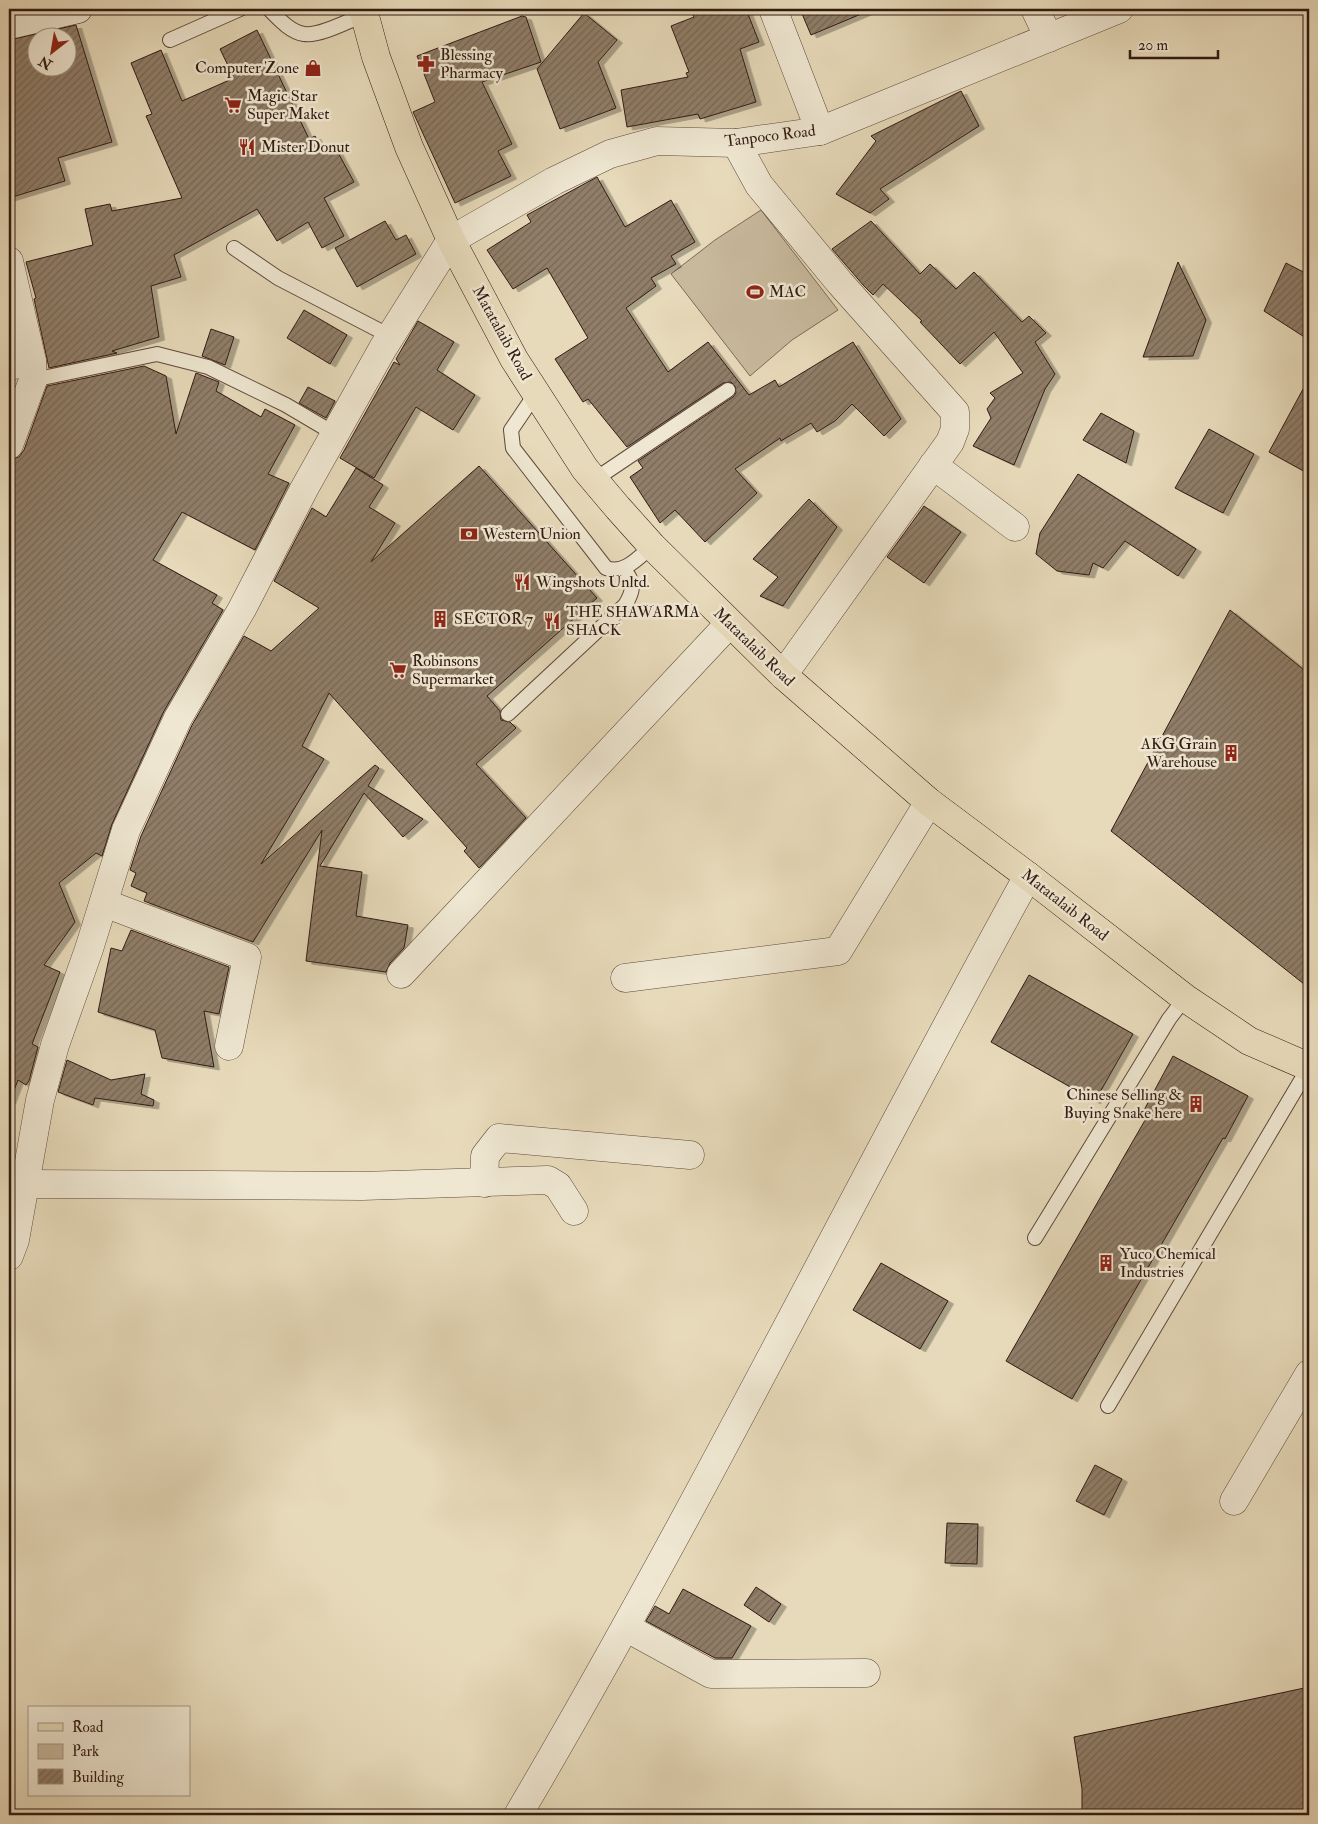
<svg xmlns="http://www.w3.org/2000/svg" width="1318" height="1824" font-family="'IM FELL Double Pica',serif">
  <style>
    .green { fill: #c8b99d; stroke: #7c6a58 }
    .building { fill: url(#building-hatch); stroke: #311a12; fill-rule: evenodd; filter: url(#shadow) }
    .lines { fill: none; stroke-linecap: round; stroke-linejoin: round }
    .lane-casing { stroke: #5e4a3c; stroke-width: 16 }
    .street-casing { stroke: #5e4a3c; stroke-width: 29 }
    .secondary-casing { stroke: #311a12; stroke-width: 29 }
    .primary-casing { stroke: #311a12; stroke-width: 29 }
    .lane { stroke: #efe7d2; stroke-width: 14 }
    .street { stroke: #efe7d2; stroke-width: 28 }
    .secondary { stroke: #efe7d2; stroke-width: 28 }
    .primary { stroke: #e7daba; stroke-width: 28 }
    .labels { text-anchor: middle; dominant-baseline: central; stroke-width: 5; stroke-linejoin: round; paint-order: stroke }
    .poi-label { font-size: 16px; fill: #311a12; stroke: #efe7d2; text-anchor: start }
    .street-label { font-size: 16px; fill: #311a12; stroke: #efe7d2 }
  </style>
  <defs>
    <pattern id="building-hatch" width="6" height="6" patternUnits="userSpaceOnUse" patternTransform="scale(1.25)"><rect width="6" height="6" fill="#907e69"/><path d="M-1 1l2-2M0 6l6-6M5 7l2-2" fill="none" stroke="#766655"/></pattern>
    <filter id="shadow"><feDropShadow dx="5.5" dy="3" stdDeviation="0" flood-color="#0004"/></filter>
  </defs>
  <rect width="100%" height="100%" fill="#e7daba"/>
  <filter id="stains"><feTurbulence type="fractalNoise" baseFrequency=".004" numOctaves="4"/><feColorMatrix values="0 0 0 0 .2 0 0 0 0 .09 0 0 0 0 .02 0 0 0 .5 -.17"/></filter>
  <radialGradient id="worn" r=".72"><stop offset=".6" stop-color="#630" stop-opacity="0"/><stop offset="1" stop-color="#630" stop-opacity=".3"/></radialGradient>
  <path class="green" d="M 761,210 L 838,310 L 792,340 L 750,376 L 671,274 L 715,240 Z"/>
  <g class="building">
    <path d="M 690,9 L 746,9 L 759,42 L 740,49 L 756,102 L 700,119 L 698,114 L 627,127 L 621,90 L 688,77 L 686,73 L 689,72 L 671,26 L 694,17 Z"/>
    <path d="M 800,9 L 873,9 L 811,35 Z"/>
    <path d="M 584,13 L 617,40 L 598,62 L 616,108 L 560,129 L 537,69 Z"/>
    <path d="M 522,16 L 526,17 L 541,62 L 482,82 L 512,144 L 498,151 L 511,176 L 455,203 L 413,112 L 435,102 L 417,56 Z"/>
    <path d="M 76,25 L 112,142 L 58,158 L 65,181 L 9,198 L 9,40 ZM 38,38 L 68,38 L 68,68 L 38,68 Z"/>
    <path d="M 257,30 L 309,139 L 315,136 L 324,153 L 336,149 L 354,182 L 324,198 L 344,236 L 322,248 L 308,222 L 277,241 L 257,209 L 174,255 L 181,277 L 151,286 L 159,337 L 112,351 L 117,353 L 49,368 L 34,299 L 36,298 L 26,262 L 93,245 L 85,209 L 110,204 L 112,211 L 182,198 L 146,116 L 152,114 L 131,63 L 161,50 L 182,101 L 234,78 L 220,49 Z"/>
    <path d="M 961,91 L 979,126 L 880,189 L 889,199 L 870,213 L 836,194 L 876,141 L 871,136 Z"/>
    <path d="M 597,177 L 625,227 L 671,200 L 695,242 L 671,256 L 676,264 L 651,278 L 656,286 L 626,308 L 668,372 L 708,342 L 749,395 L 775,380 L 779,387 L 853,342 L 901,419 L 884,436 L 852,404 L 835,421 L 817,432 L 811,423 L 781,441 L 780,438 L 735,469 L 757,493 L 705,542 L 675,510 L 660,523 L 630,477 L 643,468 L 638,461 L 733,397 L 736,393 L 735,386 L 731,382 L 723,383 L 627,447 L 588,399 L 583,402 L 555,359 L 588,338 L 547,268 L 513,289 L 487,250 L 531,222 L 527,215 Z"/>
    <path d="M 385,221 L 396,240 L 406,235 L 416,254 L 357,287 L 335,248 Z"/>
    <path d="M 871,221 L 920,274 L 930,264 L 956,289 L 974,272 L 1022,322 L 1029,316 L 1046,333 L 1035,342 L 1055,374 L 1045,389 L 1014,465 L 973,446 L 991,418 L 987,409 L 995,398 L 990,393 L 1023,373 L 994,332 L 960,364 L 920,322 L 922,321 L 883,284 L 873,295 L 864,286 L 832,249 Z"/>
    <path d="M 1178,262 L 1206,320 L 1193,356 L 1143,357 Z"/>
    <path d="M 1286,263 L 1309,275 L 1309,340 L 1264,311 Z"/>
    <path d="M 304,310 L 347,335 L 330,364 L 287,338 Z"/>
    <path d="M 418,321 L 454,342 L 437,370 L 475,395 L 453,430 L 416,407 L 374,478 L 340,458 L 394,362 L 400,365 L 396,359 Z"/>
    <path d="M 211,329 L 234,337 L 225,365 L 202,356 Z"/>
    <path d="M 144,366 L 166,376 L 176,434 L 196,373 L 219,382 L 216,391 L 261,417 L 265,409 L 295,425 L 268,474 L 289,483 L 255,550 L 182,512 L 153,560 L 217,595 L 212,603 L 223,610 L 164,711 L 112,824 L 102,856 L 96,853 L 59,883 L 75,922 L 44,965 L 60,972 L 32,1044 L 38,1047 L 29,1081 L 26,1085 L 18,1080 L 10,1101 L 9,460 L 19,457 L 24,450 L 47,386 Z"/>
    <path d="M 1309,378 L 1309,474 L 1269,452 Z"/>
    <path d="M 308,387 L 335,401 L 326,418 L 299,403 Z"/>
    <path d="M 1101,413 L 1134,431 L 1126,463 L 1083,440 Z"/>
    <path d="M 1209,429 L 1254,454 L 1223,513 L 1175,488 Z"/>
    <path d="M 479,466 L 597,598 L 487,696 L 500,711 L 501,720 L 510,722 L 516,728 L 476,764 L 526,818 L 479,868 L 464,851 L 467,848 L 329,693 L 302,746 L 324,759 L 261,864 L 375,765 L 379,768 L 368,786 L 423,819 L 403,837 L 364,793 L 320,866 L 362,872 L 356,916 L 408,925 L 404,948 L 390,963 L 386,972 L 306,961 L 322,830 L 253,942 L 144,901 L 147,893 L 131,886 L 136,873 L 130,870 L 141,836 L 192,725 L 244,636 L 271,651 L 319,608 L 274,581 L 312,508 L 326,517 L 356,468 L 383,485 L 369,507 L 395,523 L 371,562 Z"/>
    <path d="M 1078,474 L 1196,549 L 1178,576 L 1125,541 L 1103,568 L 1093,563 L 1089,575 L 1057,571 L 1036,554 L 1040,533 Z"/>
    <path d="M 809,499 L 837,527 L 783,606 L 760,596 L 778,577 L 753,559 Z"/>
    <path d="M 924,506 L 961,532 L 924,583 L 887,557 Z"/>
    <path d="M 1230,610 L 1309,674 L 1309,988 L 1111,831 Z"/>
    <path d="M 131,930 L 229,967 L 219,1014 L 204,1011 L 214,1067 L 162,1058 L 155,1030 L 98,1012 L 111,948 L 122,951 Z"/>
    <path d="M 1029,975 L 1133,1034 L 1095,1101 L 991,1042 Z"/>
    <path d="M 1173,1056 L 1248,1096 L 1225,1139 L 1223,1138 L 1072,1399 L 1006,1361 L 1148,1115 L 1143,1112 Z"/>
    <path d="M 67,1060 L 111,1080 L 145,1074 L 141,1094 L 154,1100 L 153,1106 L 95,1098 L 93,1105 L 58,1092 Z"/>
    <path d="M 881,1263 L 948,1301 L 920,1349 L 853,1310 Z"/>
    <path d="M 1095,1465 L 1122,1479 L 1104,1515 L 1076,1501 Z"/>
    <path d="M 947,1523 L 978,1524 L 977,1564 L 945,1563 Z"/>
    <path d="M 756,1587 L 781,1604 L 769,1622 L 744,1605 Z"/>
    <path d="M 683,1589 L 751,1626 L 732,1658 L 715,1658 L 646,1621 L 655,1606 L 669,1614 Z"/>
    <path d="M 1309,1687 L 1309,1796 L 1303,1815 L 1137,1815 L 1082,1810 L 1082,1789 L 1074,1737 Z"/>
  </g>
  <g class="lines">
    <g class="lane-casing">
      <g id="lane">
        <path d="M 269,9 C 278,18 290,32 304,34 C 318,37 351,20 365,14"/>
        <path d="M 170,40 L 240,9"/>
        <path d="M 234,248 L 278,278 L 390,336"/>
        <path d="M 33,380 L 157,354 L 208,367 L 286,405 L 335,434"/>
        <path d="M 536,393 L 511,430 L 513,448 L 606,568 C 624,575 639,557 652,546"/>
        <path d="M 594,480 L 728,390"/>
        <path d="M 508,714 L 625,605 C 634,591 635,581 623,569"/>
        <path d="M 1035,1238 L 1169,1019 L 1185,998"/>
        <path d="M 1108,1406 L 1309,1067"/>
      </g>
    </g>
    <g class="street-casing">
      <g id="street">
        <path d="M 773,9 L 820,131"/>
        <path d="M 1035,9 L 1049,38"/>
        <path d="M 736,143 L 759,185 L 840,283 L 955,412 L 955,429 L 950,442 L 783,675"/>
        <path d="M 9,261 L 32,361 L 33,380 L 9,445"/>
        <path d="M 9,366 L 32,361"/>
        <path d="M 933,465 L 1015,527"/>
        <path d="M 104,903 L 247,957 L 229,1046"/>
        <path d="M 401,974 L 729,624"/>
        <path d="M 625,978 L 838,951 L 929,802"/>
        <path d="M 484,1183 L 485,1156 L 499,1138 L 690,1155"/>
        <path d="M 26,1184 L 362,1186 L 548,1180 L 558,1186 L 574,1211"/>
        <path d="M 9,1256 L 15,1240 L 40,1100 L 55,1045 L 89,949 L 126,830 L 178,718 L 242,609 L 304,489 L 383,348 L 451,240 L 554,181 L 610,154 L 657,141 L 736,143 L 820,131 L 1119,9"/>
        <path d="M 1234,1501 L 1309,1374"/>
        <path d="M 627,1628 L 711,1674 L 866,1673"/>
        <path d="M 518,1815 C 699,1508 856,1188 1028,876"/>
      </g>
    </g>
    <g class="secondary-casing">
      <path id="secondary" d="M 9,25 L 78,9"/>
    </g>
    <g class="primary-casing">
      <path id="primary" d="M 363,9 L 376,57 L 409,147 L 451,240 L 514,359 L 585,469 L 618,508 L 652,546 L 783,675 L 929,802 L 1028,876 L 1185,998 L 1249,1041 L 1309,1067"/>
    </g>
    <use href="#lane" class="lane"/>
    <use href="#street" class="street"/>
    <use href="#secondary" class="secondary"/>
    <use href="#primary" class="primary"/>
  </g>
  <defs>
    <g id="pharmacy-bare" transform="scale(1.35)"><path d="M-2-6h4v4h4v4h-4v4h-4v-4h-4v-4h4Z" fill="#8f2418" stroke="#efe7d2" stroke-width="2.5" paint-order="stroke"/></g>
    <g id="shop-bare" transform="scale(1.35)"><path d="M-5-2.5h2.3a2.7 3.5 0 0 1 5.4 0H5L5.5 6h-11ZM-1.5-2.5h3a1.5 2.3 0 0 0-3 0Z" fill="#8f2418" stroke="#efe7d2" stroke-width="2.5" paint-order="stroke"/></g>
    <g id="supermarket-bare" transform="scale(1.35)"><path d="M-6-5.5h2.5l.6 2H6L4.5 2H-2.5L-4.4-4H-6ZM-1.5 3.2a1.3 1.3 0 1 0 .1 0ZM3 3.2a1.3 1.3 0 1 0 .1 0Z" fill="#8f2418" stroke="#efe7d2" stroke-width="2.5" paint-order="stroke"/></g>
    <g id="restaurant-bare" transform="scale(1.35)"><path d="M-5-6h1v4h1v-4h1v4h1v-4h1v5L-1.5 .5V6h-2V.5L-5-1ZM5-6V6H3V1.5H1.5Q1.5-4 5-6Z" fill="#8f2418" stroke="#efe7d2" stroke-width="2.5" paint-order="stroke"/></g>
    <g id="stadium-bare" transform="scale(1.35)"><path d="M0-5a6.5 5 0 1 0 0 10a6.5 5 0 1 0 0-10ZM-3.5-1.8h7v3.6h-7Z" fill="#8f2418" stroke="#efe7d2" stroke-width="2.5" paint-order="stroke"/></g>
    <g id="bank-bare" transform="scale(1.35)"><path d="M-6-4H6V4H-6ZM0-2.3a2.3 2.3 0 1 0 0 4.6a2.3 2.3 0 1 0 0-4.6Z" fill="#8f2418" stroke="#efe7d2" stroke-width="2.5" paint-order="stroke"/></g>
    <g id="building-bare" transform="scale(1.35)"><path d="M-4-6H4V6H1V3H-1V6H-4ZM-2.5-4.3h1.7v1.8h-1.7ZM.8-4.3h1.7v1.8H.8ZM-2.5-1h1.7V.8h-1.7ZM.8-1h1.7V.8H.8Z" fill="#8f2418" stroke="#efe7d2" stroke-width="2.5" paint-order="stroke"/></g>
  </defs>
  <g fill-rule="evenodd">
    <use href="#pharmacy-bare" x="426" y="64"/>
    <use href="#shop-bare" x="313" y="68"/>
    <use href="#supermarket-bare" x="233" y="105"/>
    <use href="#restaurant-bare" x="247" y="147"/>
    <use href="#stadium-bare" x="755" y="292"/>
    <use href="#bank-bare" x="469" y="534"/>
    <use href="#restaurant-bare" x="522" y="582"/>
    <use href="#building-bare" x="440" y="619"/>
    <use href="#restaurant-bare" x="552" y="621"/>
    <use href="#supermarket-bare" x="398" y="670"/>
    <use href="#building-bare" x="1231" y="753"/>
    <use href="#building-bare" x="1196" y="1104"/>
    <use href="#building-bare" x="1106" y="1263"/>
  </g>
  <g class="labels">
    <g class="poi-label">
      <text x="440" y="55">Blessing<tspan x="440" dy="18">Pharmacy</tspan></text>
      <text x="299" y="68" text-anchor="end">Computer Zone</text>
      <text x="247" y="96">Magic Star<tspan x="247" dy="18">Super Maket</tspan></text>
      <text x="261" y="147">Mister Donut</text>
      <text x="769" y="292">MAC</text>
      <text x="483" y="534">Western Union</text>
      <text x="536" y="582">Wingshots Unltd.</text>
      <text x="566" y="612">THE SHAWARMA<tspan x="566" dy="18">SHACK</tspan></text>
      <text x="454" y="619">SECTOR 7</text>
      <text x="412" y="661">Robinsons<tspan x="412" dy="18">Supermarket</tspan></text>
      <text x="1217" y="744" text-anchor="end">AKG Grain<tspan x="1217" dy="18">Warehouse</tspan></text>
      <text x="1182" y="1095" text-anchor="end">Chinese Selling &amp;<tspan x="1182" dy="18">Buying Snake here</tspan></text>
      <text x="1120" y="1254">Yuco Chemical<tspan x="1120" dy="18">Industries</tspan></text>
    </g>
    <g class="street-label">
      <text transform="translate(770 136) rotate(-7)">Tanpoco Road</text>
      <text transform="translate(502 333) rotate(61)">Matatalaib Road</text>
      <text transform="translate(754 647) rotate(44)">Matatalaib Road</text>
      <text transform="translate(1065 905) rotate(38)">Matatalaib Road</text>
    </g>
  </g>
  <rect width="1318" height="1824" fill="none" stroke="#e7daba" stroke-width="30"/>
  <rect x="10" y="10" width="1298" height="1804" fill="none" stroke="#311a12" stroke-width="2.5"/>
  <rect x="15" y="15" width="1288" height="1794" fill="none" stroke="#311a12"/>
  <rect x="28" y="1706" width="162" height="90" fill="#efe7d2" stroke="#a39585"/>
  <rect x="38" y="1723" width="25" height="8" fill="#e7daba" stroke="#a39585"/>
  <text x="72" y="1732" font-size="15" fill="#311a12">Road</text>
  <rect x="38" y="1744" width="25" height="15" fill="#c8b99d" stroke="#a39585"/>
  <text x="72" y="1756" font-size="15" fill="#311a12">Park</text>
  <rect x="38" y="1769" width="25" height="15" fill="url(#building-hatch)" stroke="#a39585"/>
  <text x="72" y="1782" font-size="15" fill="#311a12">Building</text>
  <g transform="translate(52 52) rotate(211)"><circle r="24" fill="#efe7d2" stroke="#a39585"/>
  <path d="M0-4L9 19L0 12L-9 19Z" fill="#8f2418"/>
  <text y="-8" font-size="14" font-weight="bold" text-anchor="middle" fill="#311a12">N</text>
  </g>
  <path d="M1130 50v8h88v-8" fill="none" stroke="#311a12" stroke-width="2.5"/>
  <text x="1138" y="50" font-size="15" fill="#311a12" stroke="#efe7d2" stroke-width="4" paint-order="stroke">20 m</text>
  <rect width="100%" height="100%" filter="url(#stains)"/>
  <rect width="100%" height="100%" fill="url(#worn)"/>
</svg>
